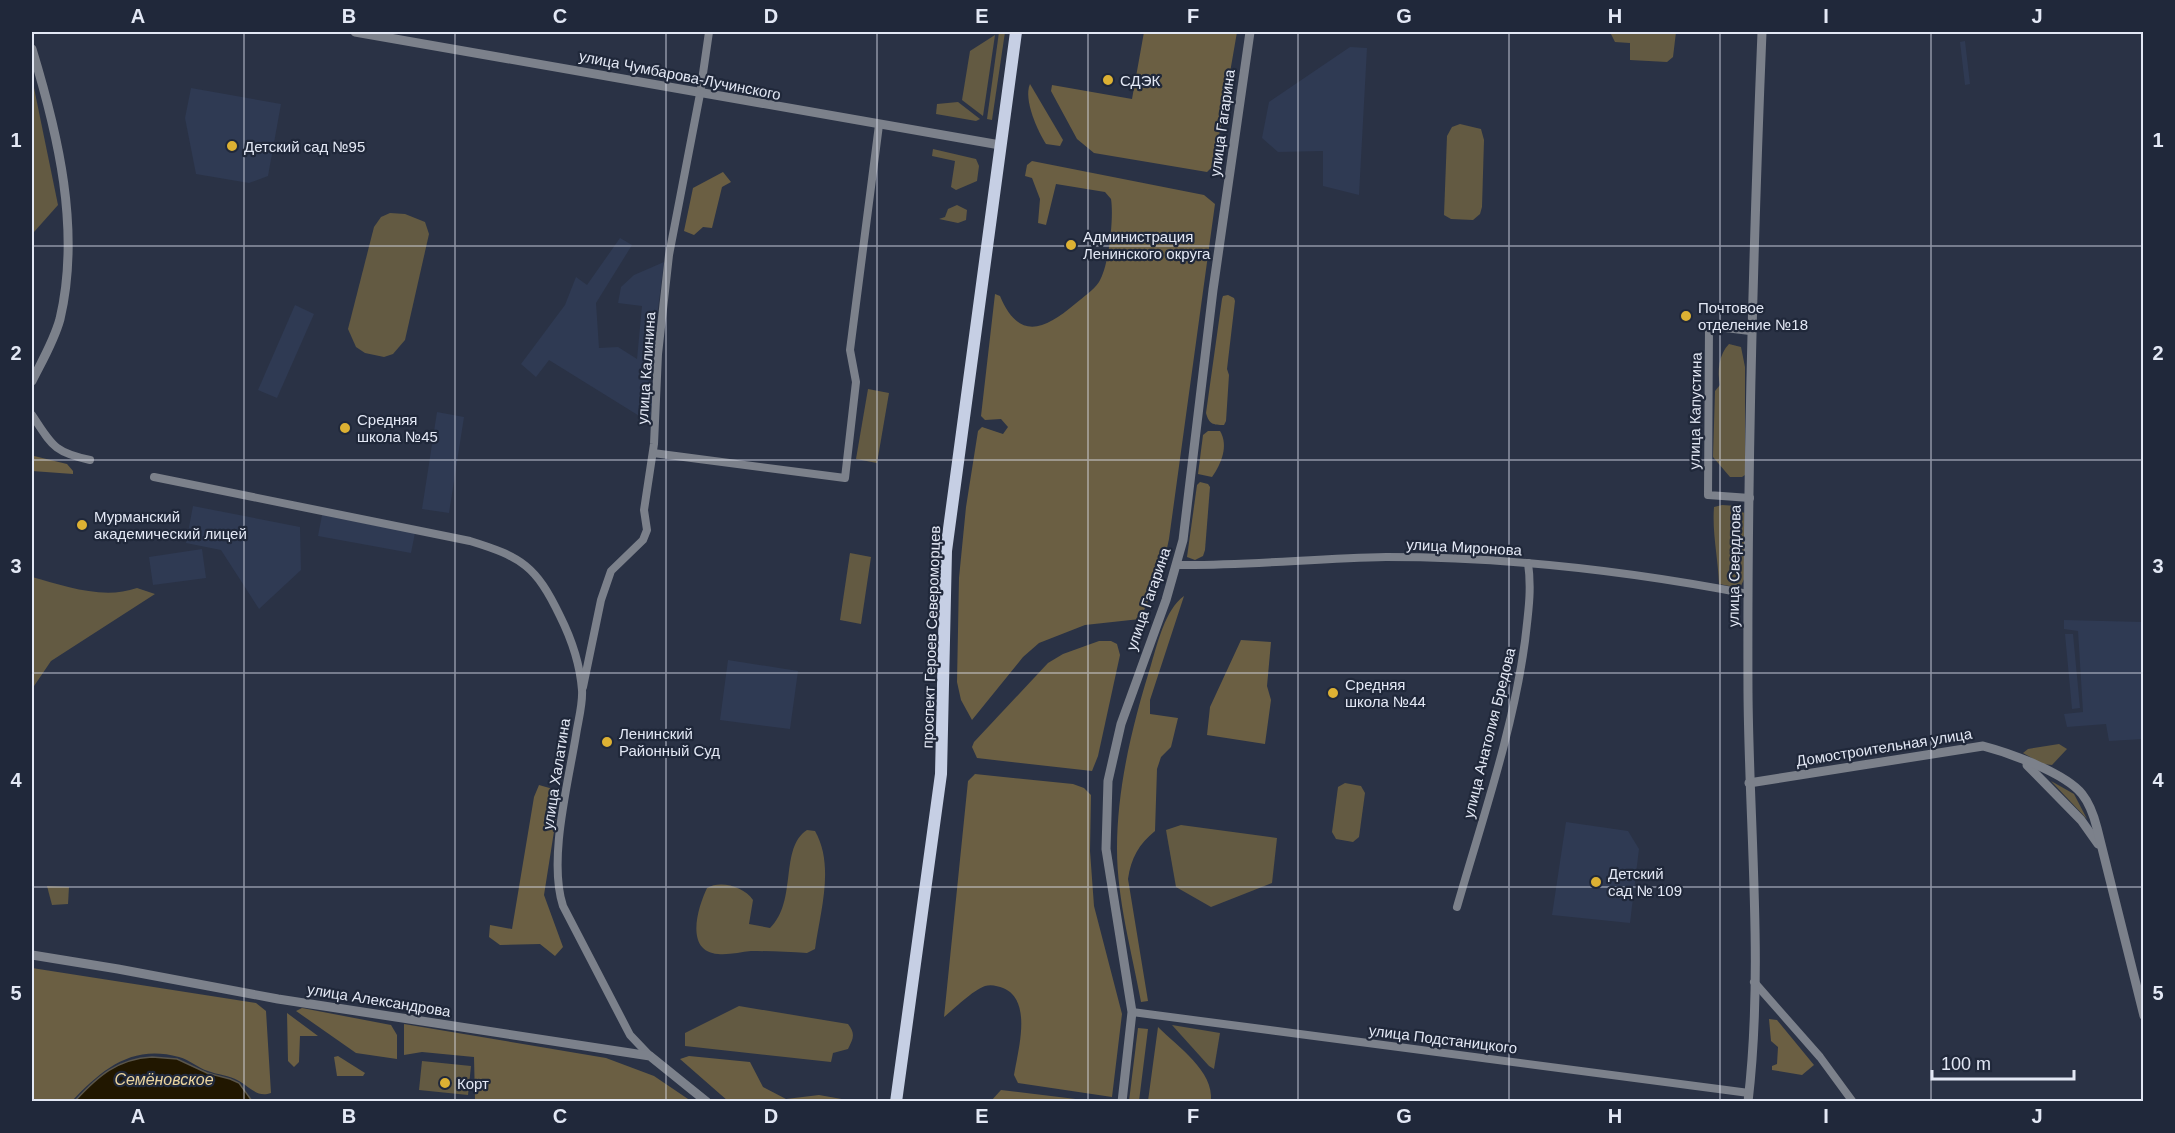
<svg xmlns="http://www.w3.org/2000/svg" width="2175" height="1133" font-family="Arial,sans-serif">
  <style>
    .built { fill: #2f3a53 }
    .green { fill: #635a42 }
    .forest { fill: #6b5f43 }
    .water { fill: #211700; stroke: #5b564a; stroke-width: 1.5 }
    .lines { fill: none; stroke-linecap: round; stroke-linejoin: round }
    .minor { stroke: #7c818b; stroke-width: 8 }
    .tertiary { stroke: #7c818b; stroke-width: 9 }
    .primary { stroke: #c6cfe4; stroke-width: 12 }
    .grid { fill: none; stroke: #e3e8f5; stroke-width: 1.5; stroke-opacity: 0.55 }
    .poi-dot { fill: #ddb133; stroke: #20283a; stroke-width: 2 }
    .labels { text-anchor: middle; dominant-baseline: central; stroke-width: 4.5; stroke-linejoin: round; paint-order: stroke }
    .street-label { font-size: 15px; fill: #e3e8f5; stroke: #20283a }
    .poi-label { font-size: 15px; fill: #e3e8f5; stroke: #20283a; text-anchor: start }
    .water-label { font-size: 16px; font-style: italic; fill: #ebd49e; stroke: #20283a }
    .neatline { fill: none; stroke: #e3e8f5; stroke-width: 2 }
    .grid-label { font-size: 20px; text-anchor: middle; font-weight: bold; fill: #e3e8f5 }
  </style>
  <rect width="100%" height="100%" fill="#2a3245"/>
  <g class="built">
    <path d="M 1965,41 L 1970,84 L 1965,85 L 1960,42 Z"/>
    <path d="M 1350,47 L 1367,48 L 1359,195 L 1323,186 L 1323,151 L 1278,152 L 1262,138 L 1269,102 Z"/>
    <path d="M 191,88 L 281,104 L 268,176 L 249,183 L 196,174 L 185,118 Z"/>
    <path d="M 620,238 L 632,245 L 596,303 L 599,348 L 618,347 L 637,359 L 642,306 L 618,303 L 621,287 L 634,275 L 664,262 L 650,371 L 653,402 L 649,422 L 549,360 L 536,377 L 521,364 L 565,305 L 576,277 L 587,285 Z"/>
    <path d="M 295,305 L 314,314 L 277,398 L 258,390 Z"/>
    <path d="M 437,412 L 464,417 L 449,513 L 422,509 Z"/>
    <path d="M 193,506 L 300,527 L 301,570 L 259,609 L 221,550 L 186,543 Z"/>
    <path d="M 322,515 L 415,533 L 411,553 L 318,536 Z"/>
    <path d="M 202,549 L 206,578 L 153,585 L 149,557 Z"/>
    <path d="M 2064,620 L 2143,622 L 2143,739 L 2109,741 L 2106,724 L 2067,727 L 2064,714 L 2083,712 L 2078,631 L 2064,629 Z"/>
    <path d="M 2065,634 L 2073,634 L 2080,708 L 2072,709 Z"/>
    <path d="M 728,660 L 798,671 L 790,729 L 720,720 Z"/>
    <path d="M 1566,822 L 1628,831 L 1639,849 L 1630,923 L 1552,915 Z"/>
  </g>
  <g class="green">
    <path d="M 999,32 L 1005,32 L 992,120 L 987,119 Z"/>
    <path d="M 1610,32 L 1676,32 L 1673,57 L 1667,62 L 1630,60 L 1630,43 L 1615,42 Z"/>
    <path d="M 995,35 L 983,116 L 962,100 L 970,51 Z"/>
    <path d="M 33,83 L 58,205 L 34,232 L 32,231 Z"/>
    <path d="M 958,102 L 980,119 L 976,121 L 936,114 L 937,104 Z"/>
    <path d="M 1460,124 L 1481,129 L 1484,140 L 1482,207 L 1480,214 L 1473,220 L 1451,219 L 1444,215 L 1447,136 L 1452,127 Z"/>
    <path d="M 933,149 L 976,159 L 979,166 L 977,181 L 956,190 L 951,187 L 955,161 L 932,156 Z"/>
    <path d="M 957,205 L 967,210 L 966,220 L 958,223 L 939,219 L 945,217 L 948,209 Z"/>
    <path d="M 390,213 L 405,214 L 425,222 L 429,234 L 405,340 L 393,354 L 384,357 L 365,353 L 356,347 L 348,329 L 374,227 L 381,217 Z"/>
    <path d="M 1729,344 L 1741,347 L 1745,367 L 1745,475 L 1742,477 L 1730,477 L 1713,457 L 1715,391 L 1720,385 C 1717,371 1719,354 1729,344 Z"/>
    <path d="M 868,389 L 889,393 L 877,463 L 856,459 Z"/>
    <path d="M 1722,505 L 1737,506 L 1744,513 L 1745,577 L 1740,588 L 1719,584 C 1718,557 1712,533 1714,507 Z"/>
    <path d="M 850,553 L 871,557 L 861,624 L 840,620 Z"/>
    <path d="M 32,577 C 65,586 103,600 137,588 L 155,594 L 51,661 L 32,689 Z"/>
    <path d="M 2059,744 L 2067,749 L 2052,765 L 2042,764 L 2023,753 L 2028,749 Z"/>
    <path d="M 2051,781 L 2074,794 L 2087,819 Z"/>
    <path d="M 1345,783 L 1361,786 L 1365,793 L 1359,837 L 1353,842 L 1336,839 L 1332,832 L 1338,787 Z"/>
    <path d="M 1181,825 L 1277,838 L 1272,883 L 1211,907 L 1176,887 L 1166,830 Z"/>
    <path d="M 807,830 L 815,831 C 835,866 820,912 815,949 L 807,953 C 789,952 770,951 751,951 C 741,952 729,955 718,954 C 684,951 698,907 707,888 C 721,880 744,887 753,900 L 749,924 L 770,928 C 798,901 779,848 807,830 Z"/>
    <path d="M 47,886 L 69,887 L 68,904 L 52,905 Z"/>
    <path d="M 739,1006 L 848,1024 C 856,1034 853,1039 848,1049 L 833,1053 L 831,1062 L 685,1046 L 685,1033 Z"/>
    <path d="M 1172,1025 L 1220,1033 L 1214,1069 L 1209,1066 Z"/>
    <path d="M 422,1061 L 471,1066 L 468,1095 L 419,1090 Z"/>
  </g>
  <g class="forest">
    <path d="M 1144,32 L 1237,32 L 1214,165 L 1207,172 L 1094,153 L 1077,139 L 1051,91 L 1052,85 L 1132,99 Z"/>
    <path d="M 1030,84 L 1063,140 L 1060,146 L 1046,144 C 1038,132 1023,99 1030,84 Z"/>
    <path d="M 1032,161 L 1204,195 L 1215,204 L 1169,539 L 1162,571 L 1140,619 L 1085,625 L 1039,643 L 1023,657 L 972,720 L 961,700 L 957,682 L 959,578 L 966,507 L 978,431 L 982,427 L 1003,434 L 1008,427 L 1001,419 L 985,420 L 981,416 L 995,294 L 1000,296 C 1019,341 1044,330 1075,304 C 1083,297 1093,291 1099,282 C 1109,266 1114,217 1111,199 L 1105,192 L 1056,184 L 1046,225 L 1038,223 L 1040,199 L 1032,178 L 1025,176 L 1027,165 Z"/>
    <path d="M 723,172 L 731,182 L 722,187 L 712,228 L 703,227 L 694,235 L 684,231 L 693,188 Z"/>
    <path d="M 1228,295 L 1234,298 L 1235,301 L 1227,369 L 1229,375 L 1226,421 L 1224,425 C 1213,425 1209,424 1206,413 L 1222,299 L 1223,296 Z"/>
    <path d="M 1208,431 L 1220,431 C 1229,446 1221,464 1212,477 L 1198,474 L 1203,435 Z"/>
    <path d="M 34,456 L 67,464 L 73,471 L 73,474 L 32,471 L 32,457 Z"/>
    <path d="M 1200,482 L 1208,484 L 1210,487 L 1205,550 L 1203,556 L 1195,560 L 1187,557 L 1197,485 Z"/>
    <path d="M 1184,596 L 1150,700 L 1150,714 L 1178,718 L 1171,747 L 1161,757 L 1157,769 L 1155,831 C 1139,844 1131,858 1128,879 L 1148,1001 L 1141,1002 C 1132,952 1117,900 1117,849 C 1117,786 1133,723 1151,665 C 1158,642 1165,610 1184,596 Z"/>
    <path d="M 1241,640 L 1271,642 L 1267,686 L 1271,700 L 1265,744 L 1207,735 L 1210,707 Z"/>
    <path d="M 1099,641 L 1111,641 L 1117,644 L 1120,655 L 1098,756 L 1092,771 L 977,758 L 972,747 L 974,742 L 1048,663 L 1063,654 Z"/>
    <path d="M 975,774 L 1073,784 L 1084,788 L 1091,795 L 1090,851 L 1094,906 L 1122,1014 L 1112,1097 L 1018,1083 L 1014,1075 C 1018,1050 1033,1000 1003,988 C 998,986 991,984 985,986 C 973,990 954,1009 944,1017 L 968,781 Z"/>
    <path d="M 539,785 L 553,789 L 558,806 L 544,895 L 563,947 L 555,956 L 540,944 L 500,945 L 489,937 L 490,925 L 512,929 L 534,797 Z"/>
    <path d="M 32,968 L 256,1003 L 266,1011 L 271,1093 C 257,1098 250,1087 239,1081 C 229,1075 218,1075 208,1071 C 198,1068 190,1060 179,1057 C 131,1044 102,1070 72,1101 L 32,1101 Z"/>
    <path d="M 302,1008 L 391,1025 L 397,1035 L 397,1059 L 356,1053 L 296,1011 Z"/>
    <path d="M 287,1013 L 318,1036 L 300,1036 L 299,1062 L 294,1067 L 288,1061 Z"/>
    <path d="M 1769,1019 L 1777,1020 L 1814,1065 L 1802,1075 L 1772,1070 L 1772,1066 L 1777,1064 L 1778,1047 L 1771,1041 Z"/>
    <path d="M 404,1024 L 606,1058 L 654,1076 L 691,1101 L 475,1100 L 474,1057 L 422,1052 L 404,1055 Z"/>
    <path d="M 1158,1027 C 1178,1047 1214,1071 1211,1101 L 1148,1101 Z"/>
    <path d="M 1138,1028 L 1148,1029 L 1139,1101 L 1129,1101 Z"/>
    <path d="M 338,1056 L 365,1073 L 363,1076 L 337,1076 L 334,1057 Z"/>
    <path d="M 689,1056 L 750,1062 L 763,1087 L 786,1099 L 819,1095 L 853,1101 L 728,1101 L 680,1059 Z"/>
    <path d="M 1001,1090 L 1092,1101 L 991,1101 Z"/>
  </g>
  <path class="water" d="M 152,1057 L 177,1059 L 207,1073 L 230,1079 L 239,1083 L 252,1101 L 75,1101 C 98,1076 117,1059 152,1057 Z"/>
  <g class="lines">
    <g class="minor">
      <path d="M 1750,331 L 1709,326 L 1708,495 L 1750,498"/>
      <path d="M 32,415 C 52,445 53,452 90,460"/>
      <path d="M 653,453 L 845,478 L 856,382 L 850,350 L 879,125"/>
      <path d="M 154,477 L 470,541 C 522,557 536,566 560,616 C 571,638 580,664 582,690 C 583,704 578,721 576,735 C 568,784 548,860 563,906 L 630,1035 L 650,1056"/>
      <path d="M 1177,565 C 1247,566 1317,558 1386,557 C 1508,557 1629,571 1748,594"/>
      <path d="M 583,687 L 601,600 L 611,571 L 643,540 L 647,530 L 644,510 L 654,444 L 658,354 L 669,255 L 700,94 L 709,32"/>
      <path d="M 1457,907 C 1482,820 1513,731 1525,641 C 1528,614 1532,590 1528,563"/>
      <path d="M 1754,982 L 1820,1057 L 1853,1102"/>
      <path d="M 1132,1012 L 1749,1093"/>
    </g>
    <g class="tertiary">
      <path d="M 355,32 L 1000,145"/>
      <path d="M 32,49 C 58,134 81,230 60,319 C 54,341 42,361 32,381"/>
      <path d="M 2027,765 L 2081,820 L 2098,844"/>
      <path d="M 1749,783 L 1983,746 C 2010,753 2065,773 2082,794 C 2090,804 2094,816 2097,828 L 2144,1016"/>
      <path d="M 32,955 L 118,969 L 278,999 L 650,1056 L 707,1102"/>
      <path d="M 1122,1102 L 1132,1012 L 1106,849 L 1108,781 L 1121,724 L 1166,600 L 1183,540 L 1213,290 L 1250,32"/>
      <path d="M 1748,1102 C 1764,966 1749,828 1748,693 C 1747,472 1753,252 1762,32"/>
    </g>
    <path class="primary" d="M 896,1102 L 941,774 L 946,551 L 1016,32"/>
  </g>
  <path class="grid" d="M 244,32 L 244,1102M 455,32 L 455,1102M 666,32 L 666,1102M 877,32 L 877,1102M 1088,32 L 1088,1102M 1298,32 L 1298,1102M 1509,32 L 1509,1102M 1720,32 L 1720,1102M 1931,32 L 1931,1102M 32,246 L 2144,246M 32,460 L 2144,460M 32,673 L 2144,673M 32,887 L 2144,887"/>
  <g class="poi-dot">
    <circle cx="1108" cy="80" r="6"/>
    <circle cx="232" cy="146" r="6"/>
    <circle cx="1071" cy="245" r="6"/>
    <circle cx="1686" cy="316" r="6"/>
    <circle cx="345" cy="428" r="6"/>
    <circle cx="82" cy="525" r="6"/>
    <circle cx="1333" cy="693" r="6"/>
    <circle cx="607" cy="742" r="6"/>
    <circle cx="1596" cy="882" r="6"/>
    <circle cx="445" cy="1083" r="6"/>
  </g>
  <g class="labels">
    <g class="street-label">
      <text transform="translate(680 75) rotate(11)">улица Чумбарова-Лучинского</text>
      <text transform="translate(1222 123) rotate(-82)">улица Гагарина</text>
      <text transform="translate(646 368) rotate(-86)">улица Калинина</text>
      <text transform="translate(1695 411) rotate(-89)">улица Капустина</text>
      <text transform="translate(1464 547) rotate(3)">улица Миронова</text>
      <text transform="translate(1734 566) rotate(-89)">улица Свердлова</text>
      <text transform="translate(1148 599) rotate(-71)">улица Гагарина</text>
      <text transform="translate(931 637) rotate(-88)">проспект Героев Североморцев</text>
      <text transform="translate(1489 733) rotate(-76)">улица Анатолия Бредова</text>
      <text transform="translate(1884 747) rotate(-9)">Домостроительная улица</text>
      <text transform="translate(556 774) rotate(-81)">улица Халатина</text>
      <text transform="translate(379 1000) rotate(9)">улица Александрова</text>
      <text transform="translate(1443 1039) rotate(7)">улица Подстаницкого</text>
    </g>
    <g class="poi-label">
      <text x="1120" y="80">СДЭК</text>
      <text x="244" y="146">Детский сад №95</text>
      <text x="1083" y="236">Администрация<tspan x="1083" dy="17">Ленинского округа</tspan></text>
      <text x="1698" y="307">Почтовое<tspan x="1698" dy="17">отделение №18</tspan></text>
      <text x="357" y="419">Средняя<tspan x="357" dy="17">школа №45</tspan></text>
      <text x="94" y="516">Мурманский<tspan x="94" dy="17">академический лицей</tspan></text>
      <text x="1345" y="684">Средняя<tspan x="1345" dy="17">школа №44</tspan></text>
      <text x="619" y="733">Ленинский<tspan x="619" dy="17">Районный Суд</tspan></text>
      <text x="1608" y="873">Детский<tspan x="1608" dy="17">сад № 109</tspan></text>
      <text x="457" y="1083">Корт</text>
    </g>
    <g class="water-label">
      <text x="164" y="1079">Семёновское</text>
    </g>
  </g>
  <rect width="2175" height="1133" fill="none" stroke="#20283a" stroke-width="66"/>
  <path d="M1932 1070v9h142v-9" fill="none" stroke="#e3e8f5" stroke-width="3"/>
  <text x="1941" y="1070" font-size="18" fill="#e3e8f5" stroke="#20283a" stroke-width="4.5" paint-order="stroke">100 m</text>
  <rect x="33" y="33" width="2109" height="1067" class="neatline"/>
  <g class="grid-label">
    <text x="138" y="23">A</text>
    <text x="349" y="23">B</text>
    <text x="560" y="23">C</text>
    <text x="771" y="23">D</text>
    <text x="982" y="23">E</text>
    <text x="1193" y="23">F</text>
    <text x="1404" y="23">G</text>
    <text x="1615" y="23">H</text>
    <text x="1826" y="23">I</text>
    <text x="2037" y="23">J</text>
    <text x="16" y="147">1</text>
    <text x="2158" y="147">1</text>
    <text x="16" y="360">2</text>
    <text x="2158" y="360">2</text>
    <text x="16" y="573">3</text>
    <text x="2158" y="573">3</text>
    <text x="16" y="787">4</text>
    <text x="2158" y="787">4</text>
    <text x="16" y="1000">5</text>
    <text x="2158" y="1000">5</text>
    <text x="138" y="1123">A</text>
    <text x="349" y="1123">B</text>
    <text x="560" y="1123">C</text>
    <text x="771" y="1123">D</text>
    <text x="982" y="1123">E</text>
    <text x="1193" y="1123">F</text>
    <text x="1404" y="1123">G</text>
    <text x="1615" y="1123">H</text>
    <text x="1826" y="1123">I</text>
    <text x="2037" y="1123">J</text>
  </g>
</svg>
